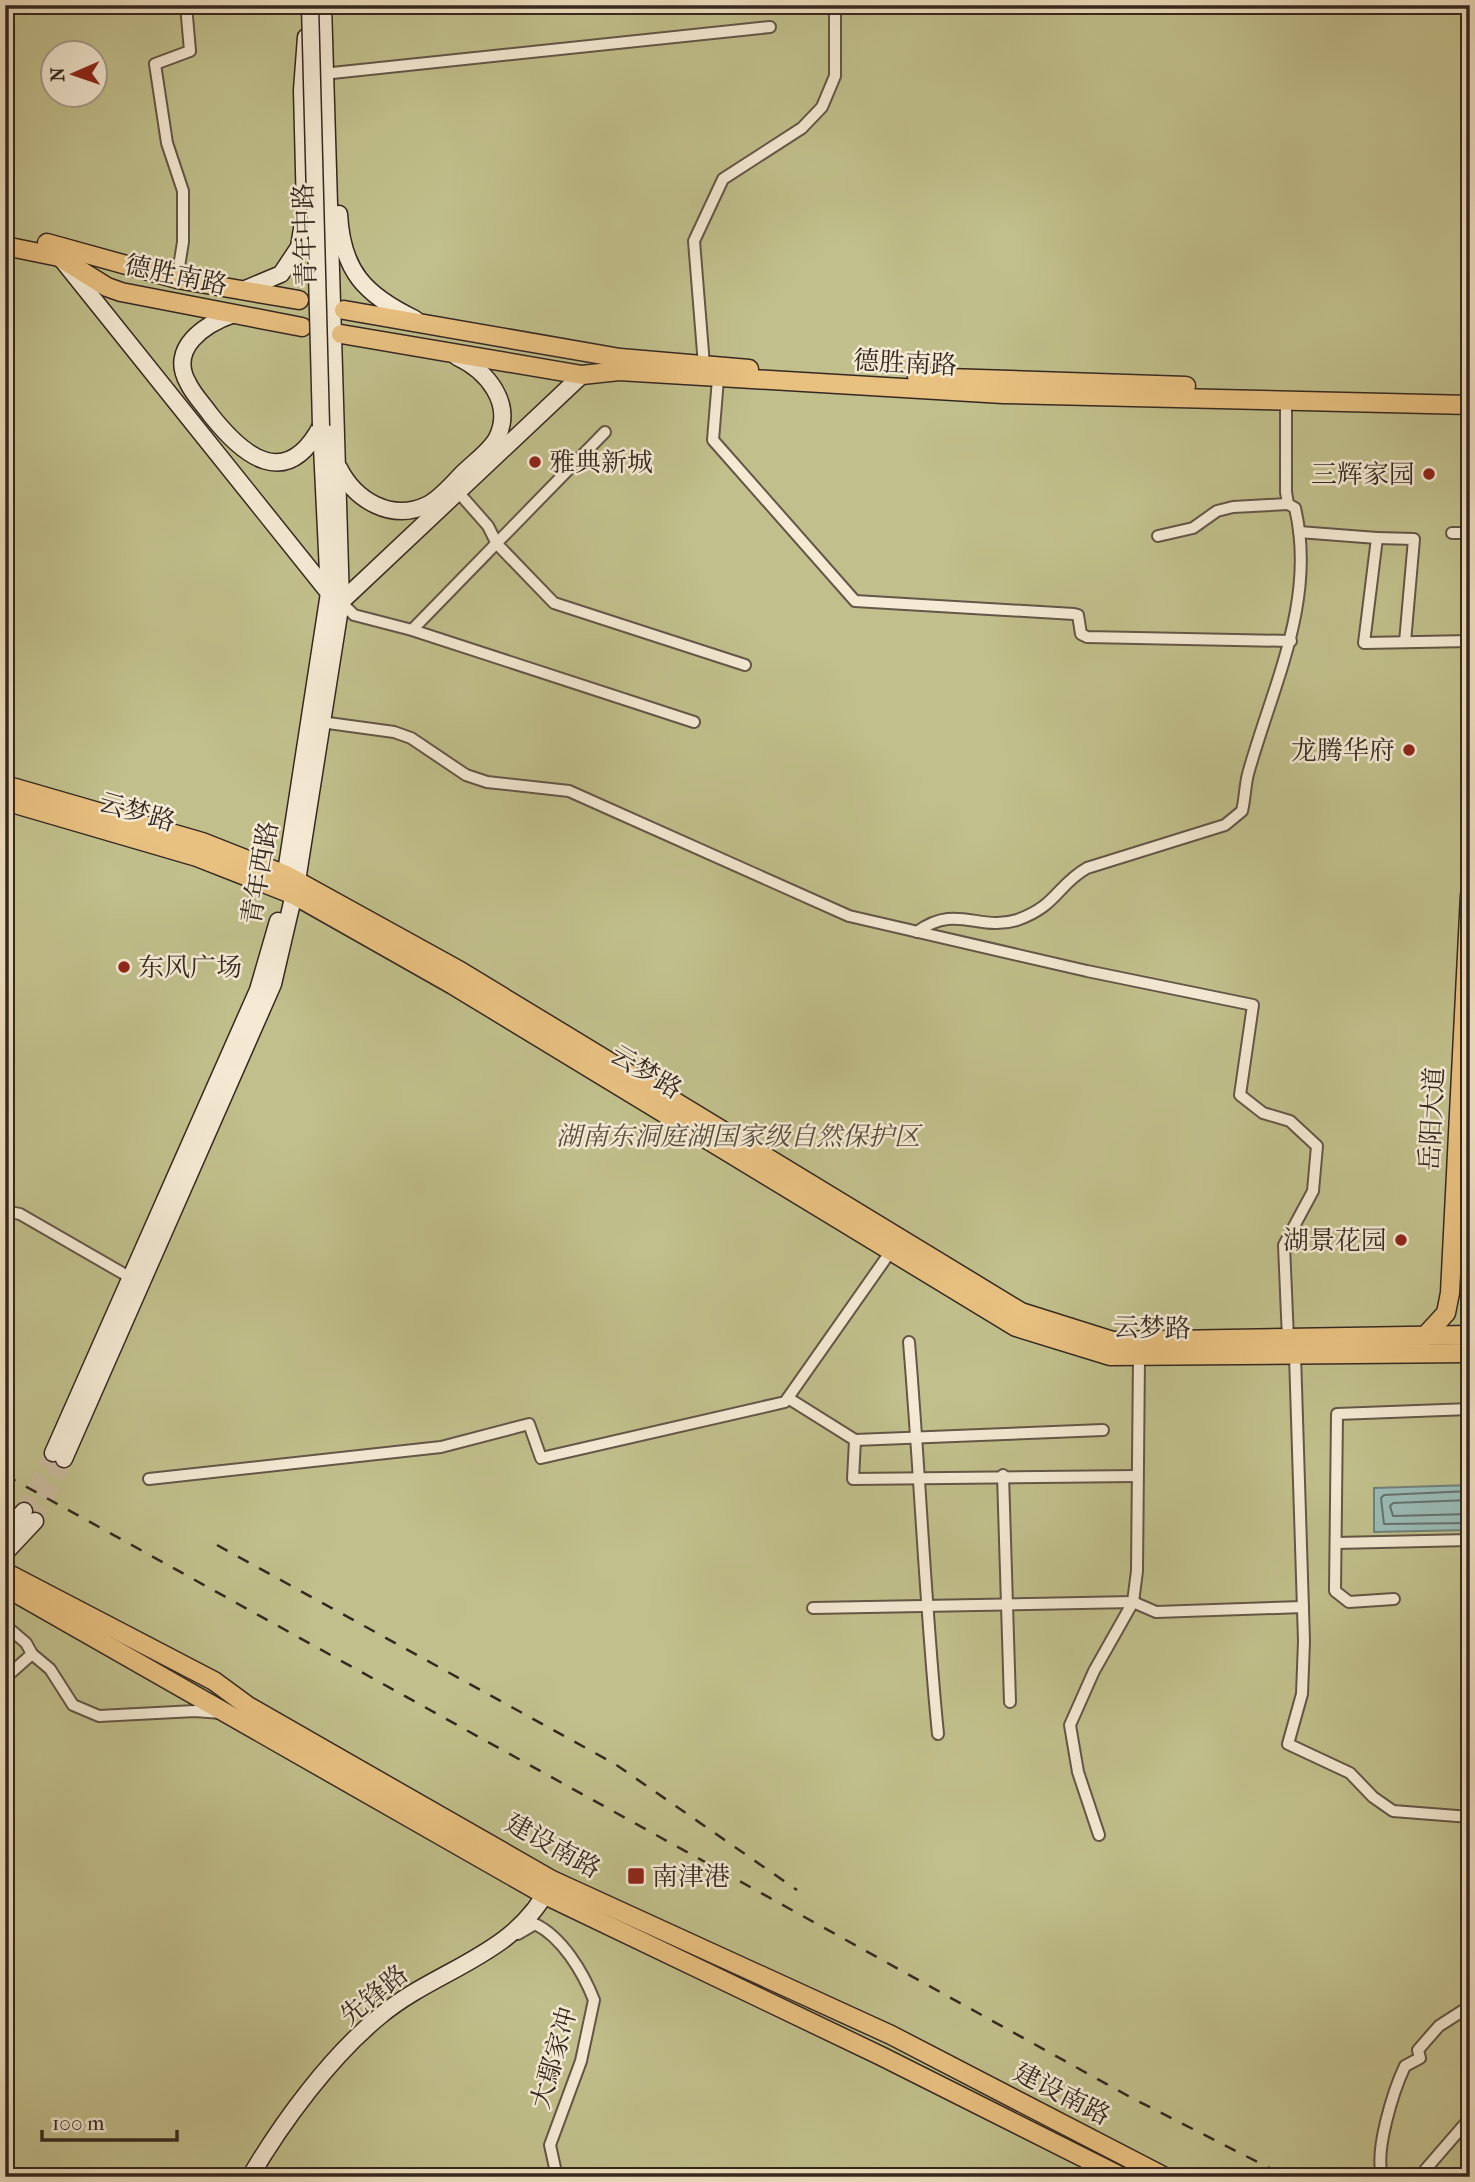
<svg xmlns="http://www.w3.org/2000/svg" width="1475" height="2182" font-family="'IM FELL French Canon','Noto Serif SC',serif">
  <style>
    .green { fill: #c1c08c; stroke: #7b7456; stroke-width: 2; fill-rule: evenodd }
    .water { fill: #9abcb7; stroke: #72817b; stroke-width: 2 }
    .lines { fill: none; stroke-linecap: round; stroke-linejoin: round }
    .shore { stroke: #68726c; stroke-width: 2 }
    .secondary-tunnel { stroke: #cabb9f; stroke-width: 16; stroke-dasharray: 16 8; stroke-linecap: butt }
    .street-casing { stroke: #645648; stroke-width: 14 }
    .secondary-casing { stroke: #352821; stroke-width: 19 }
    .primary-casing { stroke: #352821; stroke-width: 21 }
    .street { stroke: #f5ebd5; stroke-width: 10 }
    .secondary { stroke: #f5ebd5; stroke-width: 16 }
    .primary { stroke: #e8c080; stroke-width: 18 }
    .tram { stroke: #352821; stroke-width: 2 }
    .rail { stroke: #352821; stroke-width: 2.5; stroke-dasharray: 12 12; stroke-linecap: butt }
    .secondary-bridge-casing { stroke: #352821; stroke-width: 19; stroke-linecap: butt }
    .secondary-bridge { stroke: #f5ebd5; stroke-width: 16 }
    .poi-dot { fill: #8f2418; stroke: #f5ebd5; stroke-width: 2.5 }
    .labels { text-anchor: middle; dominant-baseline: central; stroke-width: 5; stroke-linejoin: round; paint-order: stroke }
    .street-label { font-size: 26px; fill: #352821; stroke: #f5ebd5 }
    .poi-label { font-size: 26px; fill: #352821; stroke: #f5ebd5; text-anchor: start }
    .park-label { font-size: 26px; font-style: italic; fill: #584e3c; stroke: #f5ebd5 }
  </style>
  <rect width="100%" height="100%" fill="#efe0bf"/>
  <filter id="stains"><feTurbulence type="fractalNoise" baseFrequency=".00286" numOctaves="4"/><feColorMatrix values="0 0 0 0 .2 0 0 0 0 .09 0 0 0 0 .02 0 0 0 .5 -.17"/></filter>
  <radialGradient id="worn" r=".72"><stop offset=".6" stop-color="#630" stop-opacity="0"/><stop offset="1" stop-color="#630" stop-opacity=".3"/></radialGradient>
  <path class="green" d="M 5,5 L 1470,5 L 1470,2177 L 5,2177 ZM 52,52 L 94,52 L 94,94 L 52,94 Z"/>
  <path class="water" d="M 1470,1485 L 1470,1530 L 1374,1532 L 1374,1488 Z"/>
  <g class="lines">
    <g class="shore">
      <path d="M 1470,1491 L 1384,1495 L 1381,1498 L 1384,1524 L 1470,1523"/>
      <path d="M 1470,1500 L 1393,1503 L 1390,1506 L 1393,1516 L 1470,1514"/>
    </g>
    <g class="secondary-tunnel">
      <path d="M 24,1511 L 53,1453"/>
      <path d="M 35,1521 L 64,1459"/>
    </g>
    <g class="street-casing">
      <g id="street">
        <path d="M 332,73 L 770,27"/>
        <path d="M 177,279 L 183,242 L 183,191 L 167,143 L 155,64 L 190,51 L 186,5"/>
        <path d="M 704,365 L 694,241 L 723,179 L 802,128 L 822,107 L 835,76 L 835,5"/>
        <path d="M 718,379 L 713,440 L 855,601 L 1074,614 L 1078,615 L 1081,634 L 1087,637 L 1291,641"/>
        <path d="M 459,493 L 488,526 L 497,544 L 554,603 L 745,665"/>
        <path d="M 1299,532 L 1377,538 L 1364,643 L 1470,641"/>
        <path d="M 1452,533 L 1470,533"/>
        <path d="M 1158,536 L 1193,528 L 1217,511 L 1233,507 L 1288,504"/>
        <path d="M 1377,538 L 1414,539 L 1405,642"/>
        <path d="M 341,602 L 354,615 L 412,630 L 694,722"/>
        <path d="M 412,630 L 605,432"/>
        <path d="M 321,722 L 394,732 L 411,738 L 466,775 L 487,782 L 569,791 L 849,916 L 1087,971 L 1253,1005 L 1240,1095 L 1263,1113 L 1290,1121 L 1317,1146 L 1313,1191 L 1284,1245 L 1288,1339"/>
        <path d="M 917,932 C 956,903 979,932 1017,920 C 1057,906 1057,885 1087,868 L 1225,825 L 1242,811 C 1245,799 1245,785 1248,774 C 1272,687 1317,601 1295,508 L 1288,504 L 1286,492 L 1286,401"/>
        <path d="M 5,1211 L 20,1214 L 131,1278"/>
        <path d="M 909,1342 C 920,1473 925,1604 938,1734"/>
        <path d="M 1295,1355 L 1304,1641 L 1302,1694 L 1288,1744 L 1350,1773 L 1373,1797 L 1393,1811 L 1470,1817"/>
        <path d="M 788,1398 L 855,1440 L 853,1479 L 1137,1476"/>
        <path d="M 855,1440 L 1103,1430"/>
        <path d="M 1003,1475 L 1010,1702"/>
        <path d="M 149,1479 L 441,1447 L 529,1424 L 541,1458 L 785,1402 L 891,1251"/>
        <path d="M 1336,1543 L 1470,1540"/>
        <path d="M 1394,1599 L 1349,1602 L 1335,1591 L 1337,1414 L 1470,1409"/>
        <path d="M 813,1608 L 1133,1602 L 1156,1612 L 1303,1607"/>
        <path d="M 5,1625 L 26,1643 L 32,1654 L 5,1678"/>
        <path d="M 32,1654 L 50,1669 L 73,1705 L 99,1716 L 195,1711 L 221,1713"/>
        <path d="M 1099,1835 L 1078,1772 L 1070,1725 L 1094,1671 L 1133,1602 L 1137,1571 L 1139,1356"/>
        <path d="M 518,1934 L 535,1924 C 562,1937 583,1972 594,2000 L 581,2061 L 550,2145 L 557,2177"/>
        <path d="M 1383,2177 C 1373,2154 1394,2089 1405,2066 L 1420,2058 L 1418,2050 L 1439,2026 L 1470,2006"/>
        <path d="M 1419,2177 L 1470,2118"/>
      </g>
    </g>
    <g class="secondary-casing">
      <g id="secondary">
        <path d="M 339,214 C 342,271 365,295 415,319"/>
        <path d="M 63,261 L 329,593"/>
        <path d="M 243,290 L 281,274 L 299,247 L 305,210 L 302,90 L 306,37"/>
        <path d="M 234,314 C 205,324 168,348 188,383 C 193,394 203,404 210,414 C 243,456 286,492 321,426"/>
        <path d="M 339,468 C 355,500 391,522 427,505 C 440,499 453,483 463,473 C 474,462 490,451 497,438 C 514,403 487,371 457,357"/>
        <path d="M 341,602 L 582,375"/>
        <path d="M 284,885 L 329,593 L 321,426"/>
        <path d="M 53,1453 L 258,990 L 278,921"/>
        <path d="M 64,1459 L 273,984 L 297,881 L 341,602 L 323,5"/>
        <path d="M 5,1532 L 24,1511"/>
        <path d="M 5,1553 L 35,1521"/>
        <path d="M 250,2177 C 282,2122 331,2056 380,2016 C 436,1969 515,1956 550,1885"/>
      </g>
    </g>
    <g class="primary-casing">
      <g id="primary">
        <path d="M 47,243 L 177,279 L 299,300"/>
        <path d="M 5,246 L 59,257 L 107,287 L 121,292 L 302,327"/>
        <path d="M 344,310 L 620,358 L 749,369"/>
        <path d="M 341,334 L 582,375 L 619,371 L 1003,394 L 1470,405"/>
        <path d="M 917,377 L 1186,386"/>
        <path d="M 5,785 L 202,842 L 286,875 L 460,971 L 1021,1312 L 1113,1341 L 1470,1335"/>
        <path d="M 5,801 L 197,857 L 294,895 L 453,985 L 1016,1327 L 1110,1356 L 1470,1353"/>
        <path d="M 1424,1337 L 1446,1313 L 1450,1293 L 1470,895"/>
        <path d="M 5,1572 L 214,1681 L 248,1706 L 552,1880 L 891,2035 L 1165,2177"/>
        <path d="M 5,1587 L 545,1895 L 881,2056 L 1122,2177"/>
      </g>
    </g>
    <use href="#street" class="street"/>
    <use href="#secondary" class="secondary"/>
    <use href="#primary" class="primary"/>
    <path class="tram" d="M 801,2177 L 804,2171"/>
    <g class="rail">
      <path d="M 5,1475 L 1130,2097 L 1287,2177"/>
      <path d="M 217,1545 L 615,1764 L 797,1890"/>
    </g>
    <g class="secondary-bridge-casing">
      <path id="secondary-bridge" d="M 310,5 L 321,426"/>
    </g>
    <use href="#secondary-bridge" class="secondary-bridge"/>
  </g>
  <g class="poi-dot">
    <circle cx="535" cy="462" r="7"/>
    <circle cx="1429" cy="474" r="7"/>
    <circle cx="1409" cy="750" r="7"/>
    <circle cx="124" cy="967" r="7"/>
    <circle cx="1401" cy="1240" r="7"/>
    <rect x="627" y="1867" width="18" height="18" rx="3.5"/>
  </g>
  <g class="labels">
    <g class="street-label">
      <text transform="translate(305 235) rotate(-92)">青年中路</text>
      <text transform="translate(176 275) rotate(12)">德胜南路</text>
      <text transform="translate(905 363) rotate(3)">德胜南路</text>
      <text transform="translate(137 812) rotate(16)">云梦路</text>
      <text transform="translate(260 873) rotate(-80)">青年西路</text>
      <text transform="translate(646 1072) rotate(31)">云梦路</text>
      <text transform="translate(1432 1119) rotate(-87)">岳阳大道</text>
      <text transform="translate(1152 1328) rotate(1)">云梦路</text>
      <text transform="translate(553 1846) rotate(29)">建设南路</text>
      <text transform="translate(374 1995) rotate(-39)">先锋路</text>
      <text transform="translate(554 2058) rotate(-74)">大鄢家冲</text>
      <text transform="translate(1062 2094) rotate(27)">建设南路</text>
    </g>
    <g class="poi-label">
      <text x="549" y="462">雅典新城</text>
      <text x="1415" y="474" text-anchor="end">三辉家园</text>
      <text x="1395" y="750" text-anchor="end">龙腾华府</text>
      <text x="138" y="967">东风广场</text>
      <text x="1387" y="1240" text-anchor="end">湖景花园</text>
      <text x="652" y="1876">南津港</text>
    </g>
    <g class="park-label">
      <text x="738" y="1136">湖南东洞庭湖国家级自然保护区</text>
    </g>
  </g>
  <rect width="1475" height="2182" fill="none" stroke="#efe0bf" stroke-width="28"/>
  <rect x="7" y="7" width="1461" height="2168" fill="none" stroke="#352821" stroke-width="3.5"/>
  <rect x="14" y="14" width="1447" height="2154" fill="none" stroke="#352821" stroke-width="2"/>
  <g transform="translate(74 74) rotate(268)"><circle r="33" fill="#f5ebd5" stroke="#a89d8d" stroke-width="2"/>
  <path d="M0-5L12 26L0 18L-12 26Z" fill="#8f2418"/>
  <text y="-10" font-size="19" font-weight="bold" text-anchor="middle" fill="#352821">N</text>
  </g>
  <path d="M42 2130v10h135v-10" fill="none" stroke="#352821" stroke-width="3.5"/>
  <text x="52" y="2130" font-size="21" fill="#352821" stroke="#f5ebd5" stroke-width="5" paint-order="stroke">100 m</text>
  <rect width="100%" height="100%" filter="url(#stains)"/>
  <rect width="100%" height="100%" fill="url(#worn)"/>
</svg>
